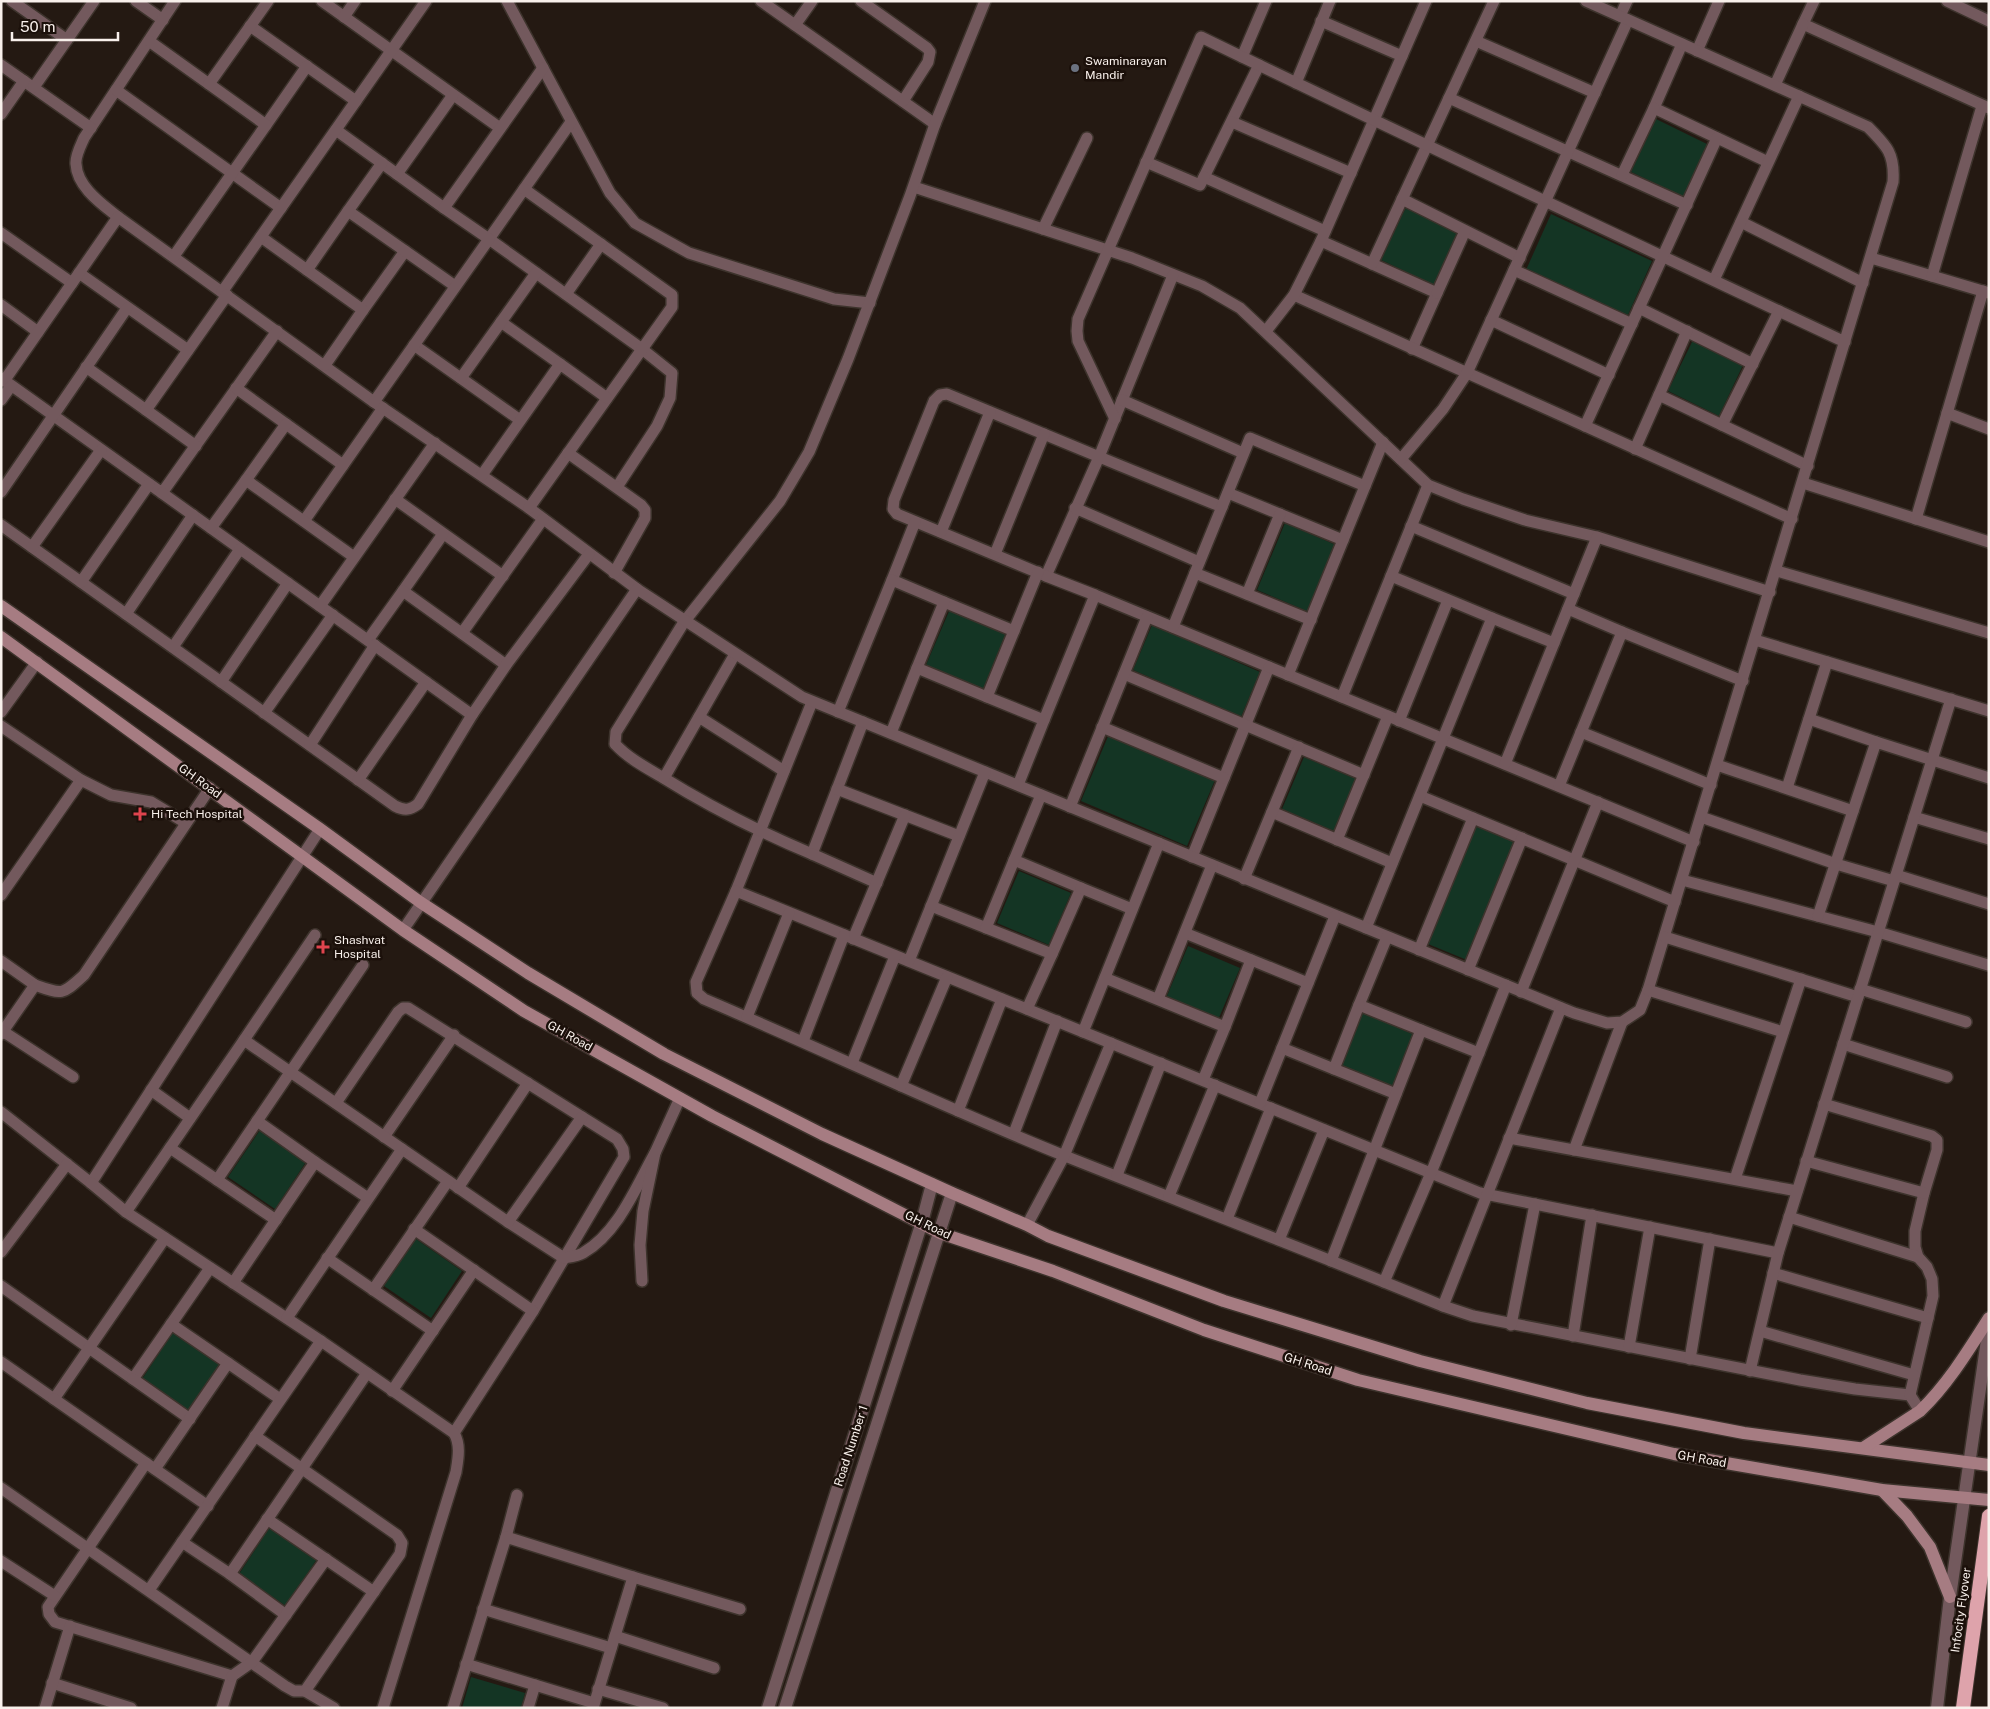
<svg xmlns="http://www.w3.org/2000/svg" width="1990" height="1709" font-family="'Public Sans',sans-serif">
  <style>
    .green { fill: #143524 }
    .lines { fill: none; stroke-linecap: round; stroke-linejoin: round }
    .minor-casing { stroke: #3d332c; stroke-width: 14 }
    .tertiary-casing { stroke: #3d332c; stroke-width: 15 }
    .secondary-casing { stroke: #3d332c; stroke-width: 15 }
    .trunk-casing { stroke: #3d332c; stroke-width: 16 }
    .minor { stroke: #73595d; stroke-width: 11 }
    .tertiary { stroke: #73595d; stroke-width: 12 }
    .secondary { stroke: #a67c82; stroke-width: 12 }
    .trunk { stroke: #dea3ab; stroke-width: 14 }
    .worship-dot { fill: #6b7280; stroke: #1b100a; stroke-width: 2 }
    .health-dot { fill: #e0444e; stroke: #1b100a; stroke-width: 2 }
    .labels { text-anchor: middle; dominant-baseline: central; stroke-width: 5; stroke-linejoin: round; paint-order: stroke }
    .poi-label { font-size: 12px; fill: #f8f0eb; stroke: #1b100a; text-anchor: start }
    .street-label { font-size: 12px; fill: #f8f0eb; stroke: #1b100a }
  </style>
  <rect width="100%" height="100%" fill="#241912"/>
  <g class="green">
    <path d="M 1656,119 L 1709,145 L 1684,197 L 1631,172 Z"/>
    <path d="M 1406,207 L 1459,233 L 1434,285 L 1381,260 Z"/>
    <path d="M 1551,214 L 1652,261 L 1627,317 L 1526,270 Z"/>
    <path d="M 1693,340 L 1743,365 L 1719,416 L 1668,391 Z"/>
    <path d="M 1285,523 L 1336,545 L 1309,612 L 1257,590 Z"/>
    <path d="M 950,609 L 1006,633 L 983,689 L 926,665 Z"/>
    <path d="M 1152,625 L 1260,672 L 1241,717 L 1133,670 Z"/>
    <path d="M 1109,734 L 1215,780 L 1187,846 L 1081,801 Z"/>
    <path d="M 1304,757 L 1356,779 L 1334,831 L 1282,809 Z"/>
    <path d="M 1475,826 L 1514,842 L 1467,960 L 1428,944 Z"/>
    <path d="M 1019,871 L 1071,893 L 1049,945 L 997,923 Z"/>
    <path d="M 1188,946 L 1240,968 L 1218,1020 L 1166,998 Z"/>
    <path d="M 1363,1013 L 1415,1035 L 1393,1087 L 1341,1065 Z"/>
    <path d="M 260,1130 L 306,1162 L 275,1209 L 228,1177 Z"/>
    <path d="M 416,1239 L 462,1271 L 431,1318 L 384,1286 Z"/>
    <path d="M 173,1332 L 220,1364 L 189,1411 L 142,1379 Z"/>
    <path d="M 270,1527 L 317,1559 L 286,1606 L 239,1574 Z"/>
    <path d="M 471,1677 L 525,1693 L 521,1708 L 462,1708 Z"/>
  </g>
  <g class="lines">
    <g class="minor-casing">
      <g id="minor">
        <path d="M 12,1 L 67,40"/>
        <path d="M 136,1 L 163,20"/>
        <path d="M 175,1 L 84,138 C 81,145 75,156 76,164 C 77,187 102,204 118,217 L 374,402 L 529,508 L 637,589"/>
        <path d="M 322,1 L 500,128"/>
        <path d="M 507,1 L 610,193 L 635,223 L 689,253 L 834,299 L 870,303"/>
        <path d="M 761,1 L 935,124"/>
        <path d="M 861,1 L 927,48 L 930,52 L 928,62 L 903,101"/>
        <path d="M 1814,1 L 1803,24 L 1989,108"/>
        <path d="M 1947,1 L 1989,21"/>
        <path d="M 1620,16 L 1627,1"/>
        <path d="M 344,17 L 355,1"/>
        <path d="M 1321,21 L 1402,56"/>
        <path d="M 795,25 L 812,1"/>
        <path d="M 250,26 L 356,101"/>
        <path d="M 149,41 L 209,84"/>
        <path d="M 1476,41 L 1595,93"/>
        <path d="M 1682,44 L 1654,108 L 1768,162"/>
        <path d="M 1697,51 L 1719,1"/>
        <path d="M 1242,57 L 1266,1"/>
        <path d="M 1,65 L 91,128"/>
        <path d="M 1259,65 L 1204,177 L 1325,231"/>
        <path d="M 1296,83 L 1330,1"/>
        <path d="M 1775,85 L 1803,24"/>
        <path d="M 34,87 L 94,1"/>
        <path d="M 116,90 L 281,208"/>
        <path d="M 1449,98 L 1687,205"/>
        <path d="M 1,114 L 24,81"/>
        <path d="M 571,122 L 489,239 L 642,349 L 672,373 L 670,398 L 657,426 L 617,487"/>
        <path d="M 1232,122 L 1351,173"/>
        <path d="M 266,125 L 307,66"/>
        <path d="M 336,130 L 444,208"/>
        <path d="M 1146,162 L 1200,185 L 1204,177"/>
        <path d="M 397,174 L 453,95"/>
        <path d="M 1622,175 L 1654,108"/>
        <path d="M 914,187 L 1132,258 L 1202,286 L 1240,308 L 1428,485 L 1463,499 L 1525,520 L 1597,537 L 1770,592"/>
        <path d="M 524,189 L 672,295 L 672,307 L 529,508"/>
        <path d="M 1402,199 L 1520,258"/>
        <path d="M 348,211 L 382,163"/>
        <path d="M 1741,222 L 1863,283"/>
        <path d="M 1043,229 L 1087,138"/>
        <path d="M 1,233 L 72,283"/>
        <path d="M 261,237 L 307,270"/>
        <path d="M 1321,241 L 1437,293 L 1412,349"/>
        <path d="M 174,256 L 266,125 L 209,84 L 268,1"/>
        <path d="M 1871,258 L 1989,293"/>
        <path d="M 1372,264 L 1494,1"/>
        <path d="M 1514,270 L 1632,324"/>
        <path d="M 79,273 L 188,350"/>
        <path d="M 1173,275 L 1099,457 L 1046,576 L 897,514 L 893,509 L 894,500 L 934,401 L 940,395 L 947,394 C 1039,432 1130,470 1222,507"/>
        <path d="M 1932,276 L 1982,106"/>
        <path d="M 1714,280 L 1799,96"/>
        <path d="M 222,292 L 426,1"/>
        <path d="M 1437,293 L 1465,231"/>
        <path d="M 566,294 L 601,244"/>
        <path d="M 1294,295 L 1792,519"/>
        <path d="M 1,305 L 38,332"/>
        <path d="M 1639,308 L 1753,364"/>
        <path d="M 363,310 L 405,251"/>
        <path d="M 1491,320 L 1609,375"/>
        <path d="M 501,322 L 560,364"/>
        <path d="M 1266,331 L 1294,295 L 1321,241 L 1426,1"/>
        <path d="M 414,345 L 520,420"/>
        <path d="M 325,365 L 363,310 L 307,270 L 348,211 L 455,286"/>
        <path d="M 86,367 L 146,410"/>
        <path d="M 1,378 L 162,493 L 277,331"/>
        <path d="M 461,378 L 536,273"/>
        <path d="M 4,381 L 118,217"/>
        <path d="M 236,388 L 343,465"/>
        <path d="M 1659,395 L 1687,331"/>
        <path d="M 1,400 L 11,386"/>
        <path d="M 1122,400 L 1243,453"/>
        <path d="M 374,402 L 489,239 L 444,208 L 543,68"/>
        <path d="M 1947,413 L 1989,429"/>
        <path d="M 1115,419 L 1078,341 L 1077,331 L 1078,319 L 1201,37 C 1415,141 1630,241 1845,342"/>
        <path d="M 1722,425 L 1779,311"/>
        <path d="M 1585,426 L 1717,138"/>
        <path d="M 196,446 L 146,410 L 227,295"/>
        <path d="M 1635,449 L 1659,395 L 1808,466"/>
        <path d="M 568,453 L 641,505 L 645,510 L 645,518 L 614,573"/>
        <path d="M 1401,459 L 1443,409 L 1467,373 L 1628,20"/>
        <path d="M 482,475 L 560,364 L 607,398"/>
        <path d="M 246,480 L 286,424"/>
        <path d="M 1803,483 L 1989,542"/>
        <path d="M 1,492 L 127,308"/>
        <path d="M 1228,493 L 1343,540"/>
        <path d="M 395,499 L 503,576"/>
        <path d="M 1075,508 L 1199,562"/>
        <path d="M 1916,519 L 1983,291"/>
        <path d="M 304,521 L 383,408"/>
        <path d="M 1,525 L 395,806 C 405,811 410,810 418,804 L 472,715 L 162,493"/>
        <path d="M 1411,526 L 1574,594"/>
        <path d="M 211,528 L 246,480 L 354,557"/>
        <path d="M 941,532 L 990,412"/>
        <path d="M 32,547 L 101,450"/>
        <path d="M 995,554 L 1044,434"/>
        <path d="M 1777,571 L 1989,633"/>
        <path d="M 1195,573 L 1311,620"/>
        <path d="M 1391,576 L 1492,618"/>
        <path d="M 892,580 L 915,522"/>
        <path d="M 81,582 L 149,484"/>
        <path d="M 403,591 L 443,534"/>
        <path d="M 1247,594 L 1280,514"/>
        <path d="M 1095,595 L 1269,667 L 1192,857"/>
        <path d="M 944,602 L 1014,631"/>
        <path d="M 320,606 L 435,443"/>
        <path d="M 126,614 L 193,515"/>
        <path d="M 1173,627 L 1250,438 L 1365,486"/>
        <path d="M 1622,632 L 1743,681"/>
        <path d="M 462,633 L 543,519"/>
        <path d="M 368,640 L 403,591 L 506,665"/>
        <path d="M 1755,640 L 1989,711"/>
        <path d="M 173,647 L 240,549"/>
        <path d="M 1269,667 L 1694,842"/>
        <path d="M 1124,674 L 1364,775"/>
        <path d="M 1288,675 L 1383,442"/>
        <path d="M 221,682 L 288,583"/>
        <path d="M 987,697 L 1044,720 L 1018,785"/>
        <path d="M 1342,697 L 1428,485"/>
        <path d="M 812,702 L 736,891 L 1480,1193 L 1778,1253"/>
        <path d="M 1,712 L 37,662"/>
        <path d="M 838,712 L 892,580 L 944,602 L 917,668"/>
        <path d="M 264,713 L 333,615"/>
        <path d="M 472,715 L 506,665 L 589,554"/>
        <path d="M 699,717 L 784,771"/>
        <path d="M 1809,719 L 1876,742"/>
        <path d="M 1044,720 L 1095,595 L 1046,576"/>
        <path d="M 1399,721 L 1448,600"/>
        <path d="M 863,722 L 812,854 C 760,832 710,807 662,777 C 645,767 628,758 615,744 L 616,732 L 684,622 L 780,501 L 809,452 L 848,359 L 910,196 L 935,124 L 985,1"/>
        <path d="M 1,726 L 81,780 L 1,895"/>
        <path d="M 1102,727 L 1224,778"/>
        <path d="M 1581,732 L 1711,785"/>
        <path d="M 891,733 L 917,668 L 987,697 L 1038,572"/>
        <path d="M 310,745 L 375,645"/>
        <path d="M 1505,764 L 1554,643"/>
        <path d="M 1717,765 L 1853,811"/>
        <path d="M 664,778 L 735,654"/>
        <path d="M 81,780 L 111,795 L 151,802 L 186,823"/>
        <path d="M 358,780 L 426,682"/>
        <path d="M 1559,786 L 1622,632 L 1568,609"/>
        <path d="M 1787,788 L 1827,662"/>
        <path d="M 837,789 L 959,836"/>
        <path d="M 1420,796 L 1675,902"/>
        <path d="M 1070,807 L 1147,617"/>
        <path d="M 1272,812 L 1392,863"/>
        <path d="M 1701,817 L 1836,864 L 1894,881"/>
        <path d="M 1914,817 L 1989,839"/>
        <path d="M 1337,840 L 1388,716"/>
        <path d="M 812,854 L 877,883"/>
        <path d="M 1014,860 L 1081,888 L 1052,954"/>
        <path d="M 1896,875 L 1989,904"/>
        <path d="M 1244,879 L 1299,747"/>
        <path d="M 1682,880 L 1878,932 L 1988,965"/>
        <path d="M 1081,888 L 1132,909"/>
        <path d="M 736,891 L 696,982 L 697,993 L 704,999 C 824,1050 943,1107 1065,1156 C 1191,1206 1317,1254 1443,1306 L 1473,1316 L 1800,1380 L 1855,1389 L 1910,1395 L 1920,1411"/>
        <path d="M 931,906 L 1052,954 L 1027,1009"/>
        <path d="M 1818,916 L 1876,742 L 1989,778"/>
        <path d="M 986,928 L 1041,795"/>
        <path d="M 1366,928 L 1492,618 L 1554,643 L 1597,537"/>
        <path d="M 403,930 L 637,589 L 802,697 L 1574,1013 L 1607,1023 L 1622,1022 L 1640,1010 L 1648,990 L 1893,182 C 1895,154 1887,146 1868,127 L 1586,1"/>
        <path d="M 1185,933 L 1308,983"/>
        <path d="M 1387,937 L 1359,1005 L 1421,1030"/>
        <path d="M 1665,937 L 1858,997"/>
        <path d="M 853,939 L 905,815"/>
        <path d="M 1419,950 L 1473,818"/>
        <path d="M 1,961 L 35,985 L 1,1034"/>
        <path d="M 909,961 L 985,772"/>
        <path d="M 1468,970 L 1522,838"/>
        <path d="M 1105,978 L 1225,1027 L 1203,1080"/>
        <path d="M 35,985 C 63,995 62,995 84,975 L 210,788"/>
        <path d="M 1860,989 L 1966,1022"/>
        <path d="M 1648,990 L 1783,1032"/>
        <path d="M 1521,992 L 1598,802"/>
        <path d="M 1158,999 L 1212,865"/>
        <path d="M 747,1017 L 789,913"/>
        <path d="M 1225,1027 L 1251,960"/>
        <path d="M 1,1030 L 73,1077"/>
        <path d="M 1083,1032 L 1159,843"/>
        <path d="M 244,1040 L 315,935"/>
        <path d="M 803,1041 L 844,935"/>
        <path d="M 1843,1044 L 1947,1077"/>
        <path d="M 1282,1048 L 1334,1069 L 1359,1005"/>
        <path d="M 852,1063 L 895,956"/>
        <path d="M 1334,1069 L 1396,1094"/>
        <path d="M 901,1086 L 947,977"/>
        <path d="M 151,1090 L 190,1118"/>
        <path d="M 336,1103 L 398,1012 L 403,1008 L 408,1008 L 617,1139 L 623,1149 L 624,1157 L 533,1311 L 454,1433"/>
        <path d="M 1260,1103 L 1335,916"/>
        <path d="M 1824,1104 L 1932,1136 L 1937,1140 L 1937,1150 L 1924,1193 L 1915,1231 L 1915,1247 L 1918,1257 L 1927,1267 L 1932,1279 L 1933,1296 L 1910,1395"/>
        <path d="M 958,1111 L 1002,999"/>
        <path d="M 1,1112 L 91,1183 L 320,829"/>
        <path d="M 257,1121 L 315,1162"/>
        <path d="M 1014,1133 L 1057,1021"/>
        <path d="M 384,1137 L 454,1035"/>
        <path d="M 1509,1138 L 1797,1191"/>
        <path d="M 170,1148 L 276,1220"/>
        <path d="M 402,1149 L 508,1222 L 564,1258 C 570,1257 578,1256 583,1253 C 618,1233 636,1187 655,1153"/>
        <path d="M 1574,1150 L 1622,1022"/>
        <path d="M 1806,1161 L 1924,1193"/>
        <path d="M 1117,1175 L 1161,1063"/>
        <path d="M 1735,1179 L 1801,979"/>
        <path d="M 217,1180 L 363,965"/>
        <path d="M 91,1183 L 126,1212 L 321,1341 L 454,1433 C 461,1445 458,1459 456,1472 L 383,1708"/>
        <path d="M 458,1188 L 528,1083"/>
        <path d="M 1169,1196 L 1215,1085"/>
        <path d="M 126,1212 L 244,1040 L 402,1149 L 287,1318"/>
        <path d="M 1789,1217 L 1918,1257"/>
        <path d="M 1227,1219 L 1271,1108"/>
        <path d="M 508,1222 L 582,1117"/>
        <path d="M 1027,1225 L 1064,1156 L 1111,1043"/>
        <path d="M 414,1229 L 533,1311"/>
        <path d="M 1279,1240 L 1324,1130"/>
        <path d="M 1,1252 L 67,1164"/>
        <path d="M 327,1258 L 433,1331"/>
        <path d="M 1331,1261 L 1421,1030 L 1479,1053"/>
        <path d="M 1773,1273 L 1928,1318"/>
        <path d="M 642,1281 L 640,1245 L 643,1211 L 655,1153 L 680,1098"/>
        <path d="M 1384,1282 L 1431,1173 L 1506,985"/>
        <path d="M 233,1283 L 315,1162 L 368,1198"/>
        <path d="M 1,1286 L 133,1379 L 210,1268"/>
        <path d="M 373,1290 L 448,1181"/>
        <path d="M 1443,1306 L 1561,1008"/>
        <path d="M 171,1324 L 228,1363"/>
        <path d="M 1511,1325 L 1535,1204"/>
        <path d="M 1760,1331 L 1914,1375"/>
        <path d="M 1573,1336 L 1592,1215"/>
        <path d="M 1629,1347 L 1650,1227"/>
        <path d="M 1690,1359 L 1710,1239"/>
        <path d="M 1,1362 L 54,1399 L 165,1238"/>
        <path d="M 1750,1371 L 1778,1253 L 1951,699"/>
        <path d="M 133,1379 L 190,1419"/>
        <path d="M 392,1391 L 474,1270"/>
        <path d="M 54,1399 L 146,1463"/>
        <path d="M 155,1469 L 228,1363 L 280,1399"/>
        <path d="M 1,1488 L 285,1686 L 294,1691 L 305,1691 L 400,1554 L 402,1543 L 397,1535 L 255,1436"/>
        <path d="M 208,1506 L 146,1463 L 48,1607 L 49,1614 L 55,1622 L 232,1676 L 222,1708"/>
        <path d="M 267,1519 L 374,1592"/>
        <path d="M 506,1537 L 517,1495"/>
        <path d="M 182,1542 L 230,1574 L 367,1373"/>
        <path d="M 1,1561 L 55,1596"/>
        <path d="M 230,1574 L 286,1615"/>
        <path d="M 633,1577 L 740,1609"/>
        <path d="M 149,1590 L 321,1341"/>
        <path d="M 483,1609 L 611,1648"/>
        <path d="M 615,1636 L 714,1668"/>
        <path d="M 466,1664 L 594,1703"/>
        <path d="M 232,1676 L 252,1662 L 326,1559"/>
        <path d="M 52,1683 L 131,1708"/>
        <path d="M 598,1689 L 663,1708"/>
        <path d="M 305,1691 L 334,1708"/>
        <path d="M 45,1708 L 70,1626"/>
        <path d="M 453,1708 L 506,1537 L 633,1577 L 593,1708"/>
        <path d="M 528,1708 L 535,1685"/>
      </g>
    </g>
    <g class="tertiary-casing">
      <g id="tertiary">
        <path d="M 768,1708 L 922,1222 L 932,1184"/>
        <path d="M 785,1708 L 952,1193"/>
        <path d="M 1937,1708 L 1950,1597 L 1989,1326"/>
      </g>
    </g>
    <g class="secondary-casing">
      <g id="secondary">
        <path d="M 1,606 L 320,829 L 420,902 L 528,973 L 664,1054 L 822,1134 L 952,1193 L 1027,1225 L 1048,1236 L 1224,1301 L 1420,1361 L 1587,1403 L 1744,1433 L 1989,1465"/>
        <path d="M 1,637 L 403,930 L 524,1011 L 712,1116 L 940,1233 L 1053,1271 L 1204,1330 L 1358,1380 L 1674,1454 L 1882,1490 L 1989,1500"/>
        <path d="M 1863,1448 L 1920,1411 C 1948,1384 1968,1351 1989,1318"/>
        <path d="M 1882,1490 L 1907,1516 L 1930,1547 L 1950,1597"/>
      </g>
    </g>
    <g class="trunk-casing">
      <path id="trunk" d="M 1963,1708 L 1989,1516"/>
    </g>
    <use href="#minor" class="minor"/>
    <use href="#tertiary" class="tertiary"/>
    <use href="#secondary" class="secondary"/>
    <use href="#trunk" class="trunk"/>
  </g>
  <circle class="worship-dot" cx="1075" cy="68" r="5"/>
  <g class="health-dot">
    <path d="M137.5 806.5h5v5h5v5h-5v5h-5v-5h-5v-5h5z"/>
    <path d="M320.5 939.5h5v5h5v5h-5v5h-5v-5h-5v-5h5z"/>
  </g>
  <g class="labels">
    <g class="poi-label">
      <text x="1085" y="61">Swaminarayan<tspan x="1085" dy="14">Mandir</tspan></text>
      <text x="151" y="814">Hi Tech Hospital</text>
      <text x="334" y="940">Shashvat<tspan x="334" dy="14">Hospital</tspan></text>
    </g>
    <g class="street-label">
      <text transform="translate(200 781) rotate(36)">GH Road</text>
      <text transform="translate(570 1036) rotate(29)">GH Road</text>
      <text transform="translate(928 1225) rotate(26)">GH Road</text>
      <text transform="translate(1308 1364) rotate(18)">GH Road</text>
      <text transform="translate(851 1446) rotate(-72)">Road Number 1</text>
      <text transform="translate(1702 1459) rotate(10)">GH Road</text>
      <text transform="translate(1961 1610) rotate(-82)">Infocity Flyover</text>
    </g>
  </g>
  <rect width="1990" height="1709" fill="none" stroke="#f8f0eb" stroke-width="5"/>
  <path d="M12 32v8h106v-8" fill="none" stroke="#f8f0eb" stroke-width="2.5"/>
  <text x="20" y="32" font-size="15" fill="#f8f0eb" stroke="#1b100a" stroke-width="4" paint-order="stroke">50 m</text>
</svg>
